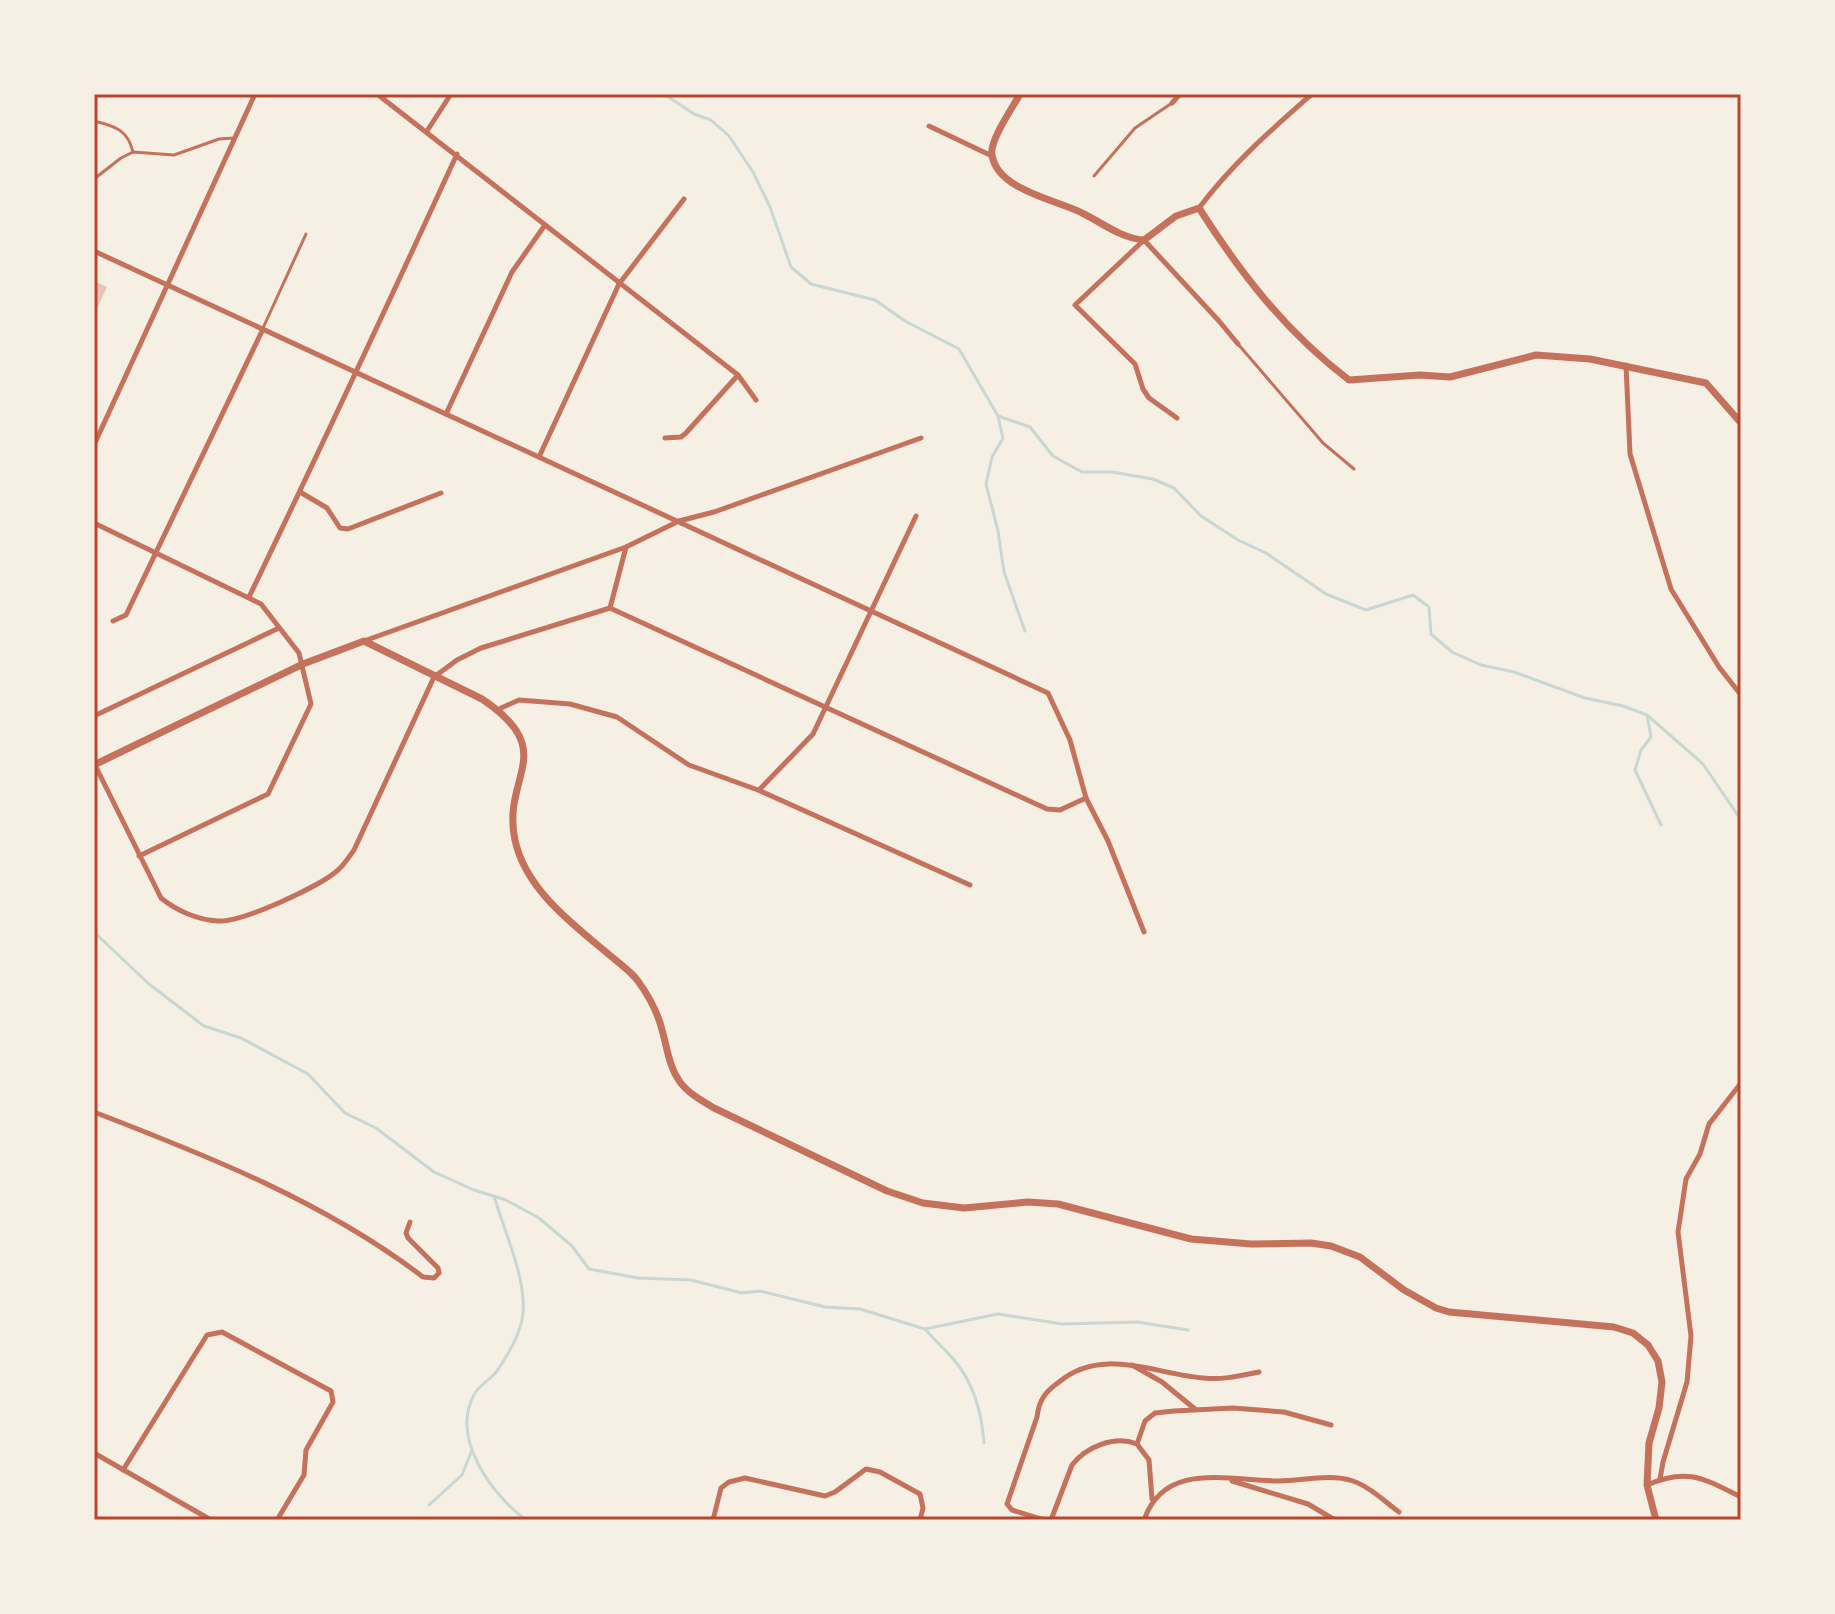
<svg xmlns="http://www.w3.org/2000/svg" width="1835" height="1614" font-family="'Varela Round',sans-serif">
  <style>
    .lines { fill: none; stroke-linecap: round; stroke-linejoin: round }
    .stream { stroke: #c9d6d2; stroke-width: 3 }
    .building { fill: #e6c5b7 }
    .service { stroke: #c5725c; stroke-width: 3 }
    .minor { stroke: #c5725c; stroke-width: 5 }
    .tertiary { stroke: #c5725c; stroke-width: 7 }
    .neatline { fill: none; stroke: #b5482f; stroke-width: 3 }
  </style>
  <rect width="100%" height="100%" fill="#f6efe4"/>
  <g class="lines">
    <g class="stream">
      <path d="M 664,94 L 694,114 L 711,120 L 729,136 L 753,172 L 770,207 L 791,267 L 811,284 L 875,300 L 905,321 L 959,349 L 998,416 L 1030,427 L 1053,456 L 1082,472 L 1112,472 L 1153,479 L 1174,488 L 1201,516 L 1238,540 L 1266,553 L 1326,594 L 1366,610 L 1413,595 L 1429,607 L 1431,634 L 1452,652 L 1481,665 L 1514,672 L 1585,698 L 1623,706 L 1647,715 L 1703,764 L 1741,820"/>
      <path d="M 998,417 L 1003,438 L 992,457 L 986,484 L 998,531 L 1004,572 L 1025,631"/>
      <path d="M 1647,715 L 1651,737 L 1641,750 L 1635,770 L 1661,825"/>
      <path d="M 94,932 L 149,984 L 204,1026 L 241,1038 L 308,1074 L 345,1113 L 376,1128 L 434,1172 L 474,1190 L 506,1200 L 539,1218 L 572,1246 L 589,1269 L 638,1278 L 691,1280 L 742,1293 L 760,1291 L 825,1307 L 860,1309 L 925,1329 L 998,1314 L 1062,1324 L 1137,1322 L 1188,1330"/>
      <path d="M 494,1196 C 504,1232 533,1291 520,1327 C 516,1341 505,1359 497,1371 C 491,1379 481,1384 475,1393 C 449,1437 492,1495 526,1520"/>
      <path d="M 925,1329 C 935,1341 946,1350 955,1361 C 974,1384 982,1415 984,1443"/>
      <path d="M 429,1505 L 462,1475 L 472,1450"/>
    </g>
  </g>
  <path class="building" d="M 94,281 L 107,287 L 94,315 Z"/>
  <g class="lines">
    <g class="service">
      <path d="M 94,121 C 115,126 128,130 133,152"/>
      <path d="M 1094,176 L 1135,128 L 1172,103"/>
      <path d="M 94,179 L 121,158 L 133,152 L 174,155 L 219,139 L 234,138"/>
      <path d="M 263,328 L 306,234"/>
      <path d="M 1238,344 L 1323,443 L 1354,469"/>
    </g>
    <g class="minor">
      <path d="M 377,94 L 738,375 L 756,400"/>
      <path d="M 1172,103 L 1180,94"/>
      <path d="M 929,126 L 992,156"/>
      <path d="M 427,131 L 451,94"/>
      <path d="M 1199,208 C 1232,164 1271,130 1312,94"/>
      <path d="M 94,251 L 1048,693 L 1070,740 L 1086,798 L 1108,841 L 1144,932"/>
      <path d="M 1626,365 L 1630,454 L 1671,589 L 1719,667 L 1741,695"/>
      <path d="M 446,414 L 512,272 L 545,225"/>
      <path d="M 1177,418 L 1149,398 L 1143,389 L 1135,364 L 1075,305 L 1144,240 L 1219,321 L 1238,344"/>
      <path d="M 665,438 L 681,437 L 686,433 L 738,375"/>
      <path d="M 94,445 L 255,94"/>
      <path d="M 539,457 L 619,284 L 684,199"/>
      <path d="M 300,492 L 327,508 L 340,528 L 348,529 L 441,493"/>
      <path d="M 94,523 L 261,604 L 299,653 L 311,704 L 268,794 L 139,856"/>
      <path d="M 249,597 C 320,450 389,302 457,154"/>
      <path d="M 610,608 L 626,547"/>
      <path d="M 113,621 L 126,615 L 263,329"/>
      <path d="M 364,641 L 626,547 L 679,521 L 714,512 L 921,438"/>
      <path d="M 500,711 L 501,708 L 519,700 L 570,704 L 617,717 L 689,765 L 758,790 L 970,885"/>
      <path d="M 94,716 L 279,628"/>
      <path d="M 95,765 L 161,898 C 177,911 198,920 218,921 C 241,923 321,886 338,870 C 344,865 349,857 354,850 L 434,677 L 457,660 L 481,648 L 610,608 L 1047,809 L 1060,810 L 1086,798"/>
      <path d="M 759,790 L 813,734 L 916,516"/>
      <path d="M 94,1112 C 208,1156 325,1202 423,1277 L 434,1278 L 439,1273 L 438,1268 L 408,1238 L 406,1233 L 410,1222"/>
      <path d="M 1132,1365 L 1162,1382 L 1195,1409"/>
      <path d="M 1137,1444 L 1145,1421 L 1155,1413 L 1174,1411 L 1233,1408 L 1284,1412 L 1331,1425"/>
      <path d="M 1137,1444 L 1149,1460 L 1152,1499"/>
      <path d="M 94,1453 L 211,1520"/>
      <path d="M 123,1470 L 207,1335 L 222,1332 L 331,1391 L 333,1402 L 306,1450 L 304,1475 L 277,1520"/>
      <path d="M 1660,1479 L 1663,1462 L 1687,1382 L 1691,1336 L 1678,1232 L 1686,1179 L 1700,1154 L 1709,1124 L 1741,1083"/>
      <path d="M 1232,1481 L 1308,1504 L 1335,1520"/>
      <path d="M 1647,1485 C 1688,1467 1704,1479 1741,1497"/>
      <path d="M 713,1520 L 721,1488 L 729,1482 L 745,1478 L 825,1496 L 835,1492 L 866,1469 L 880,1472 L 920,1494 L 923,1508 L 920,1520"/>
      <path d="M 1044,1520 L 1012,1510 L 1007,1504 L 1037,1417 C 1039,1400 1045,1392 1059,1382 C 1102,1346 1154,1374 1203,1378 C 1223,1380 1239,1376 1259,1372"/>
      <path d="M 1051,1520 L 1072,1465 C 1086,1447 1114,1435 1137,1444"/>
      <path d="M 1144,1520 C 1165,1460 1230,1481 1279,1481 C 1302,1481 1330,1473 1353,1481 C 1370,1487 1384,1501 1399,1512"/>
    </g>
    <g class="tertiary">
      <path d="M 1020,94 C 1013,107 989,141 992,155 C 997,190 1057,200 1082,213 C 1103,223 1120,238 1144,240 L 1176,216 L 1199,208 C 1241,274 1286,332 1349,380 L 1420,375 L 1450,377 L 1536,355 L 1590,359 L 1706,383 L 1741,423"/>
      <path d="M 94,765 L 303,664 L 364,641 L 482,699 C 561,752 501,776 515,840 C 525,888 571,923 606,952 C 616,961 630,970 638,981 C 648,995 658,1013 662,1030 C 667,1047 669,1067 680,1082 C 688,1093 702,1101 714,1108 L 887,1191 L 923,1203 L 964,1208 L 1028,1202 L 1058,1204 L 1191,1239 L 1251,1244 L 1311,1243 L 1331,1246 L 1360,1257 L 1404,1290 L 1436,1308 L 1449,1312 L 1614,1327 L 1633,1333 L 1648,1345 L 1658,1361 L 1662,1382 L 1659,1408 L 1649,1443 L 1647,1485 L 1656,1520"/>
    </g>
  </g>
  <rect width="1835" height="1614" fill="none" stroke="#f6efe4" stroke-width="192"/>
  <rect x="96" y="96" width="1643" height="1422" class="neatline"/>
</svg>
